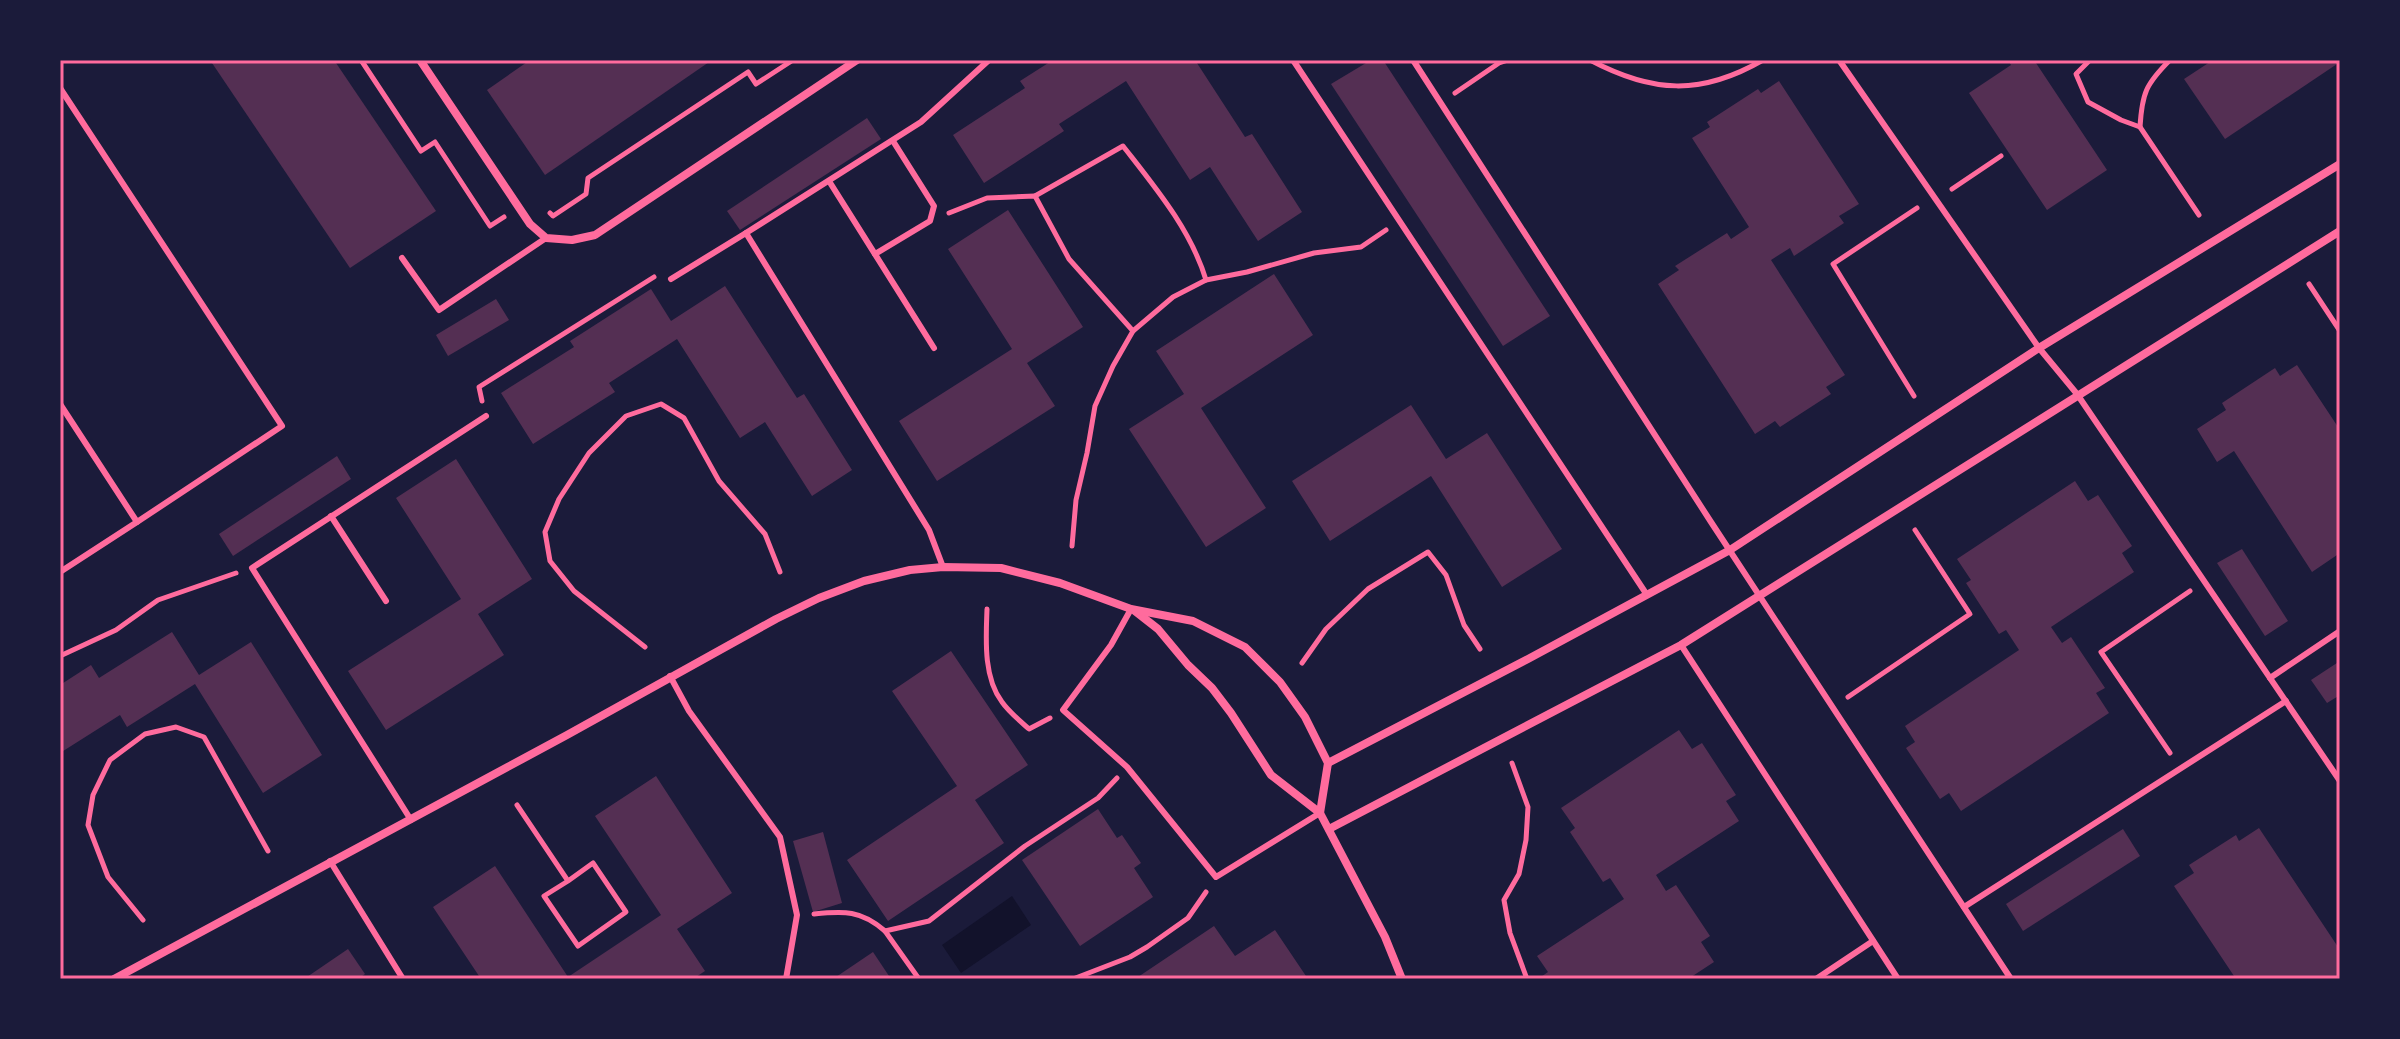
<svg xmlns="http://www.w3.org/2000/svg" width="2400" height="1039" font-family="Karla,sans-serif">
  <style>
    .water { fill: #12122b }
    .building { fill: #542f53 }
    .lines { fill: none; stroke-linecap: round; stroke-linejoin: round }
    .path { stroke: #ff6b9d; stroke-width: 5 }
    .service { stroke: #ff6b9d; stroke-width: 6 }
    .minor { stroke: #ff6b9d; stroke-width: 8 }
    .neatline { fill: none; stroke: #ff6b9d; stroke-width: 3 }
  </style>
  <rect width="100%" height="100%" fill="#1b1b3a"/>
  <path class="water" d="M 1012,896 L 1031,925 L 961,973 L 942,945 Z"/>
  <g class="building">
    <path d="M 210,60 L 334,60 L 436,211 L 350,268 Z"/>
    <path d="M 530,60 L 712,60 L 545,175 L 487,90 Z"/>
    <path d="M 1053,60 L 1195,60 L 1245,137 L 1252,134 L 1302,212 L 1258,241 L 1210,167 L 1190,180 L 1126,81 L 1059,124 L 1064,131 L 984,183 L 953,135 L 1025,88 L 1020,81 Z"/>
    <path d="M 1371,60 L 1383,60 L 1550,316 L 1503,346 L 1331,84 Z"/>
    <path d="M 2008,60 L 2034,60 L 2107,170 L 2047,210 L 1969,93 L 2011,65 Z"/>
    <path d="M 2213,60 L 2340,60 L 2340,62 L 2225,139 L 2184,79 Z"/>
    <path d="M 1779,81 L 1859,204 L 1839,216 L 1844,223 L 1794,256 L 1790,248 L 1771,260 L 1845,375 L 1826,387 L 1831,394 L 1780,427 L 1775,421 L 1755,434 L 1658,284 L 1679,270 L 1675,266 L 1727,233 L 1731,239 L 1749,227 L 1692,138 L 1710,127 L 1707,122 L 1758,89 L 1761,93 Z"/>
    <path d="M 867,118 L 881,139 L 740,230 L 727,211 Z"/>
    <path d="M 1008,210 L 1083,327 L 1027,363 L 1055,406 L 937,481 L 899,421 L 1012,349 L 948,249 Z"/>
    <path d="M 1274,274 L 1313,335 L 1201,408 L 1266,508 L 1206,547 L 1129,429 L 1184,394 L 1156,351 Z"/>
    <path d="M 725,286 L 797,398 L 804,394 L 852,470 L 812,496 L 765,422 L 740,438 L 677,339 L 609,383 L 615,392 L 533,444 L 501,393 L 574,347 L 570,341 L 651,289 L 671,321 Z"/>
    <path d="M 496,299 L 509,320 L 448,356 L 436,335 Z"/>
    <path d="M 2297,365 L 2340,430 L 2340,553 L 2312,572 L 2234,451 L 2217,462 L 2197,429 L 2226,410 L 2222,403 L 2275,368 L 2280,376 Z"/>
    <path d="M 1411,405 L 1446,459 L 1487,433 L 1562,549 L 1502,587 L 1431,476 L 1330,541 L 1292,481 Z"/>
    <path d="M 337,456 L 351,479 L 233,556 L 219,534 Z"/>
    <path d="M 456,459 L 532,579 L 478,614 L 504,655 L 386,730 L 348,671 L 461,599 L 396,498 Z"/>
    <path d="M 2075,481 L 2088,501 L 2098,495 L 2132,546 L 2122,553 L 2134,572 L 2051,627 L 2062,643 L 2071,637 L 2105,688 L 2096,693 L 2109,713 L 1961,811 L 1949,793 L 1940,799 L 1906,748 L 1915,742 L 1905,726 L 2019,650 L 2006,630 L 1999,634 L 1966,583 L 1971,580 L 1957,559 Z"/>
    <path d="M 2242,549 L 2288,621 L 2265,636 L 2217,563 Z"/>
    <path d="M 172,632 L 199,675 L 251,642 L 322,755 L 263,793 L 195,684 L 127,727 L 120,715 L 60,753 L 60,685 L 91,665 L 99,678 Z"/>
    <path d="M 951,651 L 1028,765 L 975,800 L 1004,843 L 888,921 L 847,860 L 957,786 L 892,691 Z"/>
    <path d="M 2340,661 L 2340,695 L 2327,703 L 2311,680 Z"/>
    <path d="M 1679,730 L 1692,749 L 1702,743 L 1736,795 L 1726,801 L 1739,821 L 1656,875 L 1666,891 L 1676,885 L 1710,936 L 1701,942 L 1714,962 L 1688,979 L 1538,979 L 1548,972 L 1537,956 L 1624,899 L 1610,878 L 1603,882 L 1570,832 L 1575,828 L 1561,808 Z"/>
    <path d="M 656,776 L 732,893 L 677,929 L 705,971 L 693,979 L 481,979 L 433,907 L 495,866 L 568,977 L 661,915 L 595,816 Z"/>
    <path d="M 1098,809 L 1117,838 L 1122,835 L 1141,863 L 1134,868 L 1153,897 L 1080,946 L 1022,860 Z"/>
    <path d="M 2259,828 L 2340,950 L 2340,979 L 2236,979 L 2174,886 L 2194,873 L 2189,865 L 2236,835 L 2239,841 Z"/>
    <path d="M 2123,829 L 2140,856 L 2023,931 L 2006,904 Z"/>
    <path d="M 823,832 L 842,903 L 813,912 L 793,841 Z"/>
    <path d="M 1214,926 L 1235,956 L 1275,930 L 1308,979 L 1135,979 Z"/>
    <path d="M 348,949 L 365,974 L 358,979 L 304,979 Z"/>
    <path d="M 873,952 L 891,979 L 833,979 Z"/>
  </g>
  <g class="lines">
    <g class="path">
      <path d="M 361,60 L 421,151 L 435,142 L 490,226 L 504,217"/>
      <path d="M 1590,60 C 1652,93 1701,96 1763,60"/>
      <path d="M 2090,60 L 2076,74 L 2088,102 L 2121,120 L 2140,127 L 2199,215"/>
      <path d="M 1455,93 L 1499,63 L 1508,60"/>
      <path d="M 2140,127 C 2142,93 2146,84 2170,60"/>
      <path d="M 1952,189 L 2001,156"/>
      <path d="M 1035,196 L 1123,146 C 1155,187 1191,230 1206,280"/>
      <path d="M 550,213 L 553,216 L 586,194 L 588,178 L 748,72 L 756,84 L 793,60"/>
      <path d="M 949,213 L 987,198 L 1035,196 L 1069,259 L 1133,331 L 1113,366 L 1095,406 L 1087,453 L 1076,500 L 1072,546"/>
      <path d="M 2309,284 L 2340,331"/>
      <path d="M 1133,331 L 1173,297 L 1206,280 L 1247,272 L 1314,253 L 1361,247 L 1386,230"/>
      <path d="M 1914,396 L 1833,264 L 1917,208"/>
      <path d="M 482,401 L 479,387 L 654,277"/>
      <path d="M 987,609 C 986,638 983,677 1002,702 C 1009,712 1020,721 1029,729 L 1050,718"/>
      <path d="M 645,647 L 574,591 L 550,561 L 545,532 L 559,499 L 589,453 L 626,416 L 661,404 L 684,418 L 719,481 L 765,534 L 780,572"/>
      <path d="M 60,656 L 116,630 L 158,600 L 236,573"/>
      <path d="M 1302,663 L 1326,629 L 1368,589 L 1428,552 L 1446,575 L 1464,625 L 1480,649"/>
      <path d="M 1848,697 L 1970,614 L 1915,530"/>
      <path d="M 2170,753 L 2101,652 L 2190,591"/>
      <path d="M 1512,763 L 1528,807 L 1526,840 L 1519,874 L 1504,900 L 1510,933 L 1527,979"/>
      <path d="M 517,805 L 568,881 L 544,896 L 578,946 L 626,912 L 593,863 L 568,881"/>
      <path d="M 814,914 C 844,911 861,910 885,931 L 929,921 L 1025,846 L 1098,798 L 1117,778"/>
      <path d="M 143,920 L 108,877 L 88,825 L 93,795 L 110,760 L 145,734 L 176,727 L 204,737 L 268,851"/>
      <path d="M 885,931 L 919,979"/>
      <path d="M 1073,979 L 1130,957 L 1147,947 L 1188,918 L 1206,892"/>
    </g>
    <g class="service">
      <path d="M 1293,60 L 1647,595"/>
      <path d="M 1413,60 L 1711,522 L 2011,979"/>
      <path d="M 1839,60 L 2039,348 L 2077,394 L 2340,781"/>
      <path d="M 60,88 L 282,426 L 137,522"/>
      <path d="M 829,181 L 934,348"/>
      <path d="M 875,254 L 930,221 L 934,206 L 893,141"/>
      <path d="M 402,258 L 439,310 L 546,238"/>
      <path d="M 671,279 L 746,233"/>
      <path d="M 60,404 L 137,522 L 60,572"/>
      <path d="M 331,516 L 386,601"/>
      <path d="M 943,567 L 929,530 L 746,233 L 921,122 L 989,60"/>
      <path d="M 1131,609 L 1111,645 L 1063,710 L 1127,767 L 1216,877 L 1320,813"/>
      <path d="M 1681,645 L 1898,979"/>
      <path d="M 670,676 L 689,711 L 780,837 L 797,915 L 786,979"/>
      <path d="M 2270,678 L 2340,631"/>
      <path d="M 411,820 L 252,568 L 486,416"/>
      <path d="M 330,861 L 403,979"/>
      <path d="M 1964,907 L 2286,701"/>
      <path d="M 1816,979 L 1873,941"/>
    </g>
    <g class="minor">
      <path d="M 420,60 L 530,224 L 546,238 L 572,240 L 595,235 L 857,60"/>
      <path d="M 1135,611 L 1158,629 L 1188,665 L 1212,688 L 1231,713 L 1271,775 L 1320,813 L 1385,937 L 1402,979"/>
      <path d="M 1328,763 L 1528,659 L 1730,550 L 2039,348 L 2340,164"/>
      <path d="M 1329,829 L 1681,645 L 2340,231"/>
      <path d="M 114,979 L 567,735 L 776,619 L 819,598 L 864,581 L 910,570 L 943,567 L 1001,568 L 1060,583 L 1131,609 L 1193,621 L 1245,647 L 1280,682 L 1305,717 L 1328,763 L 1320,813"/>
    </g>
  </g>
  <rect width="2400" height="1039" fill="none" stroke="#1b1b3a" stroke-width="124"/>
  <rect x="62" y="62" width="2276" height="915" class="neatline"/>
</svg>
